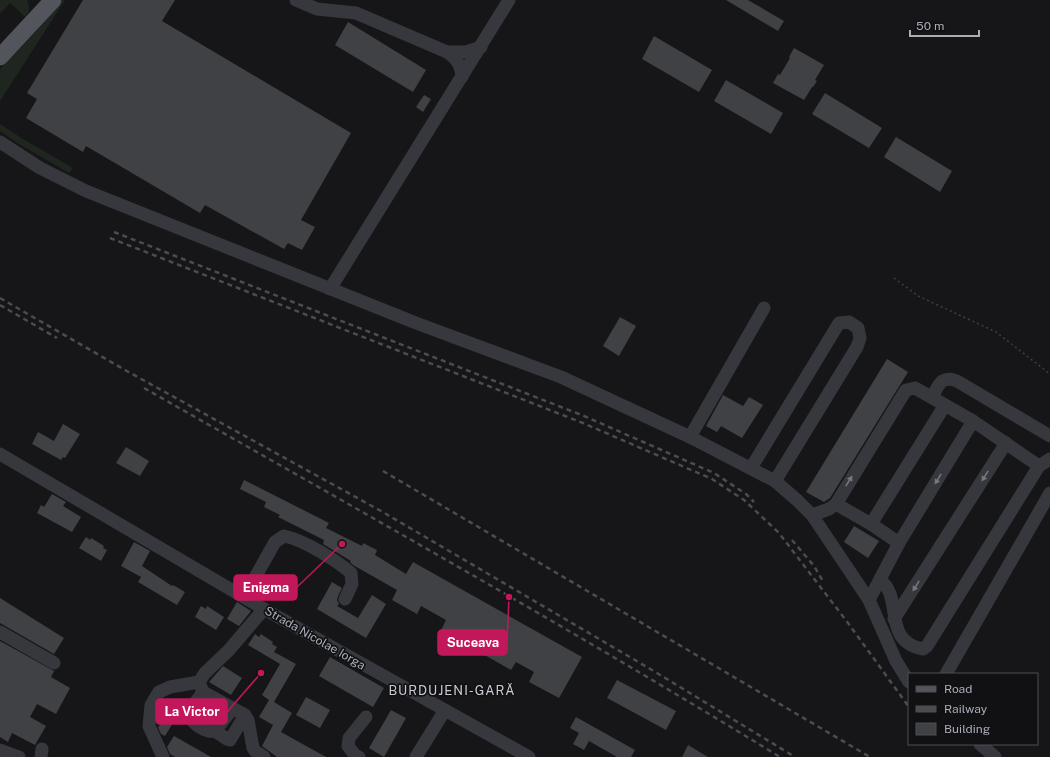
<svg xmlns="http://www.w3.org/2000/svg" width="1050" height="757" font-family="'Public Sans',sans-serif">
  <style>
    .green { fill: #1e261f }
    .building { fill: #404145 }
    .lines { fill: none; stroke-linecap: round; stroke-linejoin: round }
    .path { stroke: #3d3f44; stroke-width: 1.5; stroke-dasharray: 2 3; stroke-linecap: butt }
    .minor { stroke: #37383d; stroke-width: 13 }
    .major { stroke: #53555c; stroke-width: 17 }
    .rail { stroke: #4a4c52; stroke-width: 2.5; stroke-dasharray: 5 4; stroke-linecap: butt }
    .oneway { fill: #757881 }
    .labels { text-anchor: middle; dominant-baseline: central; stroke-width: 3.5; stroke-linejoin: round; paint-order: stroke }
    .street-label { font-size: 12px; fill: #a8adb8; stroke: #111113 }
    .neighbourhood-label { font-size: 13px; letter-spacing: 1px; fill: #c9ccd4; stroke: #111113 }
    .leader { fill: none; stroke: #c2185b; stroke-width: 1.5 }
    .callout-dot { fill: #c2185b; stroke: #111113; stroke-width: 1.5 }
    .callout { fill: #c2185b; stroke: #c2185b; stroke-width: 1.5 }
    .callout-label { font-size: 13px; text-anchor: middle; font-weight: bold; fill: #fff }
  </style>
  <rect width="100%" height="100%" fill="#161618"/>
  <g class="green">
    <path d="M 0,0 L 27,0 C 30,7 30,12 25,17 L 10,3 L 0,14 Z"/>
    <path d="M 63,0 L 65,0 L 0,101 L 0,69 L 32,36 Z"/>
    <path d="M 0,124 L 23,139 L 73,168 L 69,173 L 19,144 L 0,131 Z"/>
  </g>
  <g class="building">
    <path d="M 83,0 L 175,0 L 162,21 L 351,133 L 301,220 L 315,227 L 302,250 L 288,243 L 284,249 L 205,205 L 200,213 L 86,146 L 83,152 L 26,118 L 37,99 L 27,93 Z"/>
    <path d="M 726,0 L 748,0 L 784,21 L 778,31 Z"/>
    <path d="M 348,22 L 426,70 L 413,92 L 335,45 Z"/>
    <path d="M 654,36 L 712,70 L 699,92 L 642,59 Z"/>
    <path d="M 794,48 L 824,65 L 815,80 L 817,81 L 813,87 L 812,87 L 804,100 L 773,83 L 778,74 L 780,75 L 790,58 L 789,57 Z"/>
    <path d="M 726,80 L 783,113 L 771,134 L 714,101 Z"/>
    <path d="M 825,93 L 882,128 L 869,148 L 812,114 Z"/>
    <path d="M 424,95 L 431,99 L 423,112 L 416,107 Z"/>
    <path d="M 896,137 L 952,171 L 940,192 L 884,157 Z"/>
    <path d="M 620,317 L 636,326 L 619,356 L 603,346 Z"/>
    <path d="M 887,359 L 908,372 L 830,498 L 824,502 L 806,492 Z"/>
    <path d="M 723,395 L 743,406 L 749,397 L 763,405 L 742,438 L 721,426 L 717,432 L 706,426 Z"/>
    <path d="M 63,424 L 80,434 L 65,458 L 63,457 L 61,460 L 32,444 L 38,432 L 54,441 Z"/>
    <path d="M 126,447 L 149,461 L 140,476 L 116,463 Z"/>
    <path d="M 244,480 L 329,523 L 326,528 L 362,546 L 363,543 L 377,550 L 375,555 L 406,574 L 413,562 L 582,657 L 559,698 L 529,682 L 534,672 L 516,662 L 511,670 L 441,630 L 446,620 L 421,606 L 417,614 L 392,600 L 397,590 L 353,565 L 350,562 L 351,561 L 323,544 L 324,540 L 278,517 L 280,515 L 264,507 L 266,502 L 240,489 Z"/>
    <path d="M 52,494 L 66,502 L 63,506 L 81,517 L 72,532 L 37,513 L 41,505 L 44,507 Z"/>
    <path d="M 854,526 L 879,541 L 868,558 L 844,542 Z"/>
    <path d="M 86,537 L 90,540 L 91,538 L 104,546 L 103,548 L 107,550 L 101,561 L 79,548 Z"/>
    <path d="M 134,542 L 150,551 L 142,566 L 172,586 L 173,585 L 185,592 L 177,605 L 138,582 L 141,577 L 121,566 Z"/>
    <path d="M 332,582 L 342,588 L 338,596 L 337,600 L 339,604 L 337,606 L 358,618 L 372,595 L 386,604 L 366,638 L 317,609 Z"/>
    <path d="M 0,598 L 64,638 L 54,654 L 0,623 Z"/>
    <path d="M 237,602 L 251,611 L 239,626 L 227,619 Z"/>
    <path d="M 201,606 L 206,609 L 207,606 L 224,617 L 216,630 L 195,617 Z"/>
    <path d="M 255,634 L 259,637 L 261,634 L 273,642 L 272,644 L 277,647 L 274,652 L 296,664 L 274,702 L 292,713 L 281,732 L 326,757 L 277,757 L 262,746 L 273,725 L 259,717 L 269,700 L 262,695 L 280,664 L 248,645 Z"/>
    <path d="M 0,641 L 54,671 L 51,677 L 70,688 L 56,714 L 37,704 L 30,717 L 46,726 L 35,745 L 12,733 L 8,742 L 0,737 Z"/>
    <path d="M 330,657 L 384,688 L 373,707 L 319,676 Z"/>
    <path d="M 223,666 L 242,678 L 231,695 L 209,682 Z"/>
    <path d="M 617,680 L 676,711 L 666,730 L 607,698 Z"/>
    <path d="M 306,697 L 330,710 L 320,728 L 296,715 Z"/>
    <path d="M 167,699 L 181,710 L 165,736 L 161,734 L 158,727 L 160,725 L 157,724 L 158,714 Z"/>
    <path d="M 391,710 L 406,718 L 384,757 L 369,748 Z"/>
    <path d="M 576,717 L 635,750 L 631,757 L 617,757 L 589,741 L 584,750 L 573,744 L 579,733 L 570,728 Z"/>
    <path d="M 174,736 L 211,757 L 175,757 L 170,754 L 167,747 Z"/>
    <path d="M 688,745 L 708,757 L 682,757 Z"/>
  </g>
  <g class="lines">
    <path class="path" d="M 894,278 L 918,296 L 996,332 L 1050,374"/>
    <g class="minor">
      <path d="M 296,0 L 317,9 L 356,13 L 447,52 C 457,59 461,65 462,77"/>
      <path d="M 447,52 L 466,52 L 481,47"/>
      <path d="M 0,142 L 40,168 L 86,191 L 416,323 L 561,377 L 690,437 L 775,481 L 798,501 L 812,515 L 869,600 L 896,661 L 909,682"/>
      <path d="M 330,289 L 509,0"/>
      <path d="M 932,397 C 939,385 941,375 957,381 L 1050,436"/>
      <path d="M 690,437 L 764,308"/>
      <path d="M 0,454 L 264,609 L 529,757"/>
      <path d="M 751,468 L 839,323 L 849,322 L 858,328 L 860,338 L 857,347 L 775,481"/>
      <path d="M 836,504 L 871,524 L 899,543"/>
      <path d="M 812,515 L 829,509 L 836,504 L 906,390 L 915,388 L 973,421 L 1039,466"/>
      <path d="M 871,524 L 945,405"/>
      <path d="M 880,580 C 904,597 881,641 923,649 L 927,646 L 1039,466 L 1050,459"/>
      <path d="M 244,597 L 275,542 L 284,536 C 304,540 336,560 351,573 L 352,584 L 345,599"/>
      <path d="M 869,600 L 899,543 L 973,421"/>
      <path d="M 894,619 L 1006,443"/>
      <path d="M 0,632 L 54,663"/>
      <path d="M 946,674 L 1050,493"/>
      <path d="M 203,692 L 189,711 C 189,712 189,716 190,717 C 194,725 207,733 215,731 L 233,708"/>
      <path d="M 215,731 L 227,739 L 230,740 L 245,715"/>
      <path d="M 980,744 L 995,757"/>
      <path d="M 0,750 L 19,757"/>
      <path d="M 41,757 L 42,749"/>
      <path d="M 163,757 L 149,726 L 151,705 L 159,692 L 170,687 L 199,682"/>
      <path d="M 264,757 L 255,751 L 253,748 L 248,720 L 245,715 L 203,692 L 199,682 L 205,673 L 229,650 L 264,609"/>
      <path d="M 359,757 L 355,755 L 348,746 L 349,738 L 366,717"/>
      <path d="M 416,757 L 445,710"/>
    </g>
    <path class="major" d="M 0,57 L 53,0"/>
    <g class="rail">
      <path d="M 114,232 L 584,416 L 714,473 L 746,494 L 754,502"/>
      <path d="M 110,238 L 583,423 L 712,479 L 744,500 L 779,533 L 848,623 L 909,707"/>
      <path d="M 0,298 L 125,370 L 381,511 L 652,670 L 795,757"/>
      <path d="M 0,305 L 57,338"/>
      <path d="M 144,388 C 357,509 571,629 780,757"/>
      <path d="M 383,471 L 870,757"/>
      <path d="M 792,540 L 814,566 L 824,583"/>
    </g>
  </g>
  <defs><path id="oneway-solid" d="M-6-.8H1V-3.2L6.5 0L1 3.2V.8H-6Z"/></defs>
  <g class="oneway">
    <use href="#oneway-solid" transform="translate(985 476) rotate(122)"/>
    <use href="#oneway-solid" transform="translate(938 479) rotate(121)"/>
    <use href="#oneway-solid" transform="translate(849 481) rotate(-58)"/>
    <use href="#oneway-solid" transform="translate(916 586) rotate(122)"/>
  </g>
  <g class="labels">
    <g class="street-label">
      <text transform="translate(315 638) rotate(30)">Strada Nicolae Iorga</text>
    </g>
    <g class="neighbourhood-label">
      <text x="452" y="690">BURDUJENI-GARĂ</text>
    </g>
  </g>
  <path class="leader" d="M342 544L297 587M509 597L507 643M261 673L227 712"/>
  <g class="callout-dot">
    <circle cx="342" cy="544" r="4"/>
    <circle cx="509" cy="597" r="4"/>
    <circle cx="261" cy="673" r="4"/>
  </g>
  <g class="callout">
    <rect x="234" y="575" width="63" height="25" rx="4"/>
    <rect x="438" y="630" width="69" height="25" rx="4"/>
    <rect x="156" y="699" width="71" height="25" rx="4"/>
  </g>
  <g class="callout-label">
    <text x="266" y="592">Enigma</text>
    <text x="473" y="647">Suceava</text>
    <text x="192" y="716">La Victor</text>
  </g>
  <rect x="908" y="673" width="130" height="72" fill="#111113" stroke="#4d4f55"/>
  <rect x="916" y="686" width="20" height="6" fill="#53555c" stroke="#4d4f55"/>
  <text x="944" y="693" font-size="12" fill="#a8adb8">Road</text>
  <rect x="916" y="706" width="20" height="6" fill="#4a4c52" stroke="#4d4f55"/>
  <text x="944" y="713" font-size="12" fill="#a8adb8">Railway</text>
  <rect x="916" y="723" width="20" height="12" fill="#404145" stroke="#4d4f55"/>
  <text x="944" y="733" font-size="12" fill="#a8adb8">Building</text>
  <path d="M910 30v6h69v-6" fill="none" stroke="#a8adb8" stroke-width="2"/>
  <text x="916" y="30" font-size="12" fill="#a8adb8" stroke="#111113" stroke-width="3" paint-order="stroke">50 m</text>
</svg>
